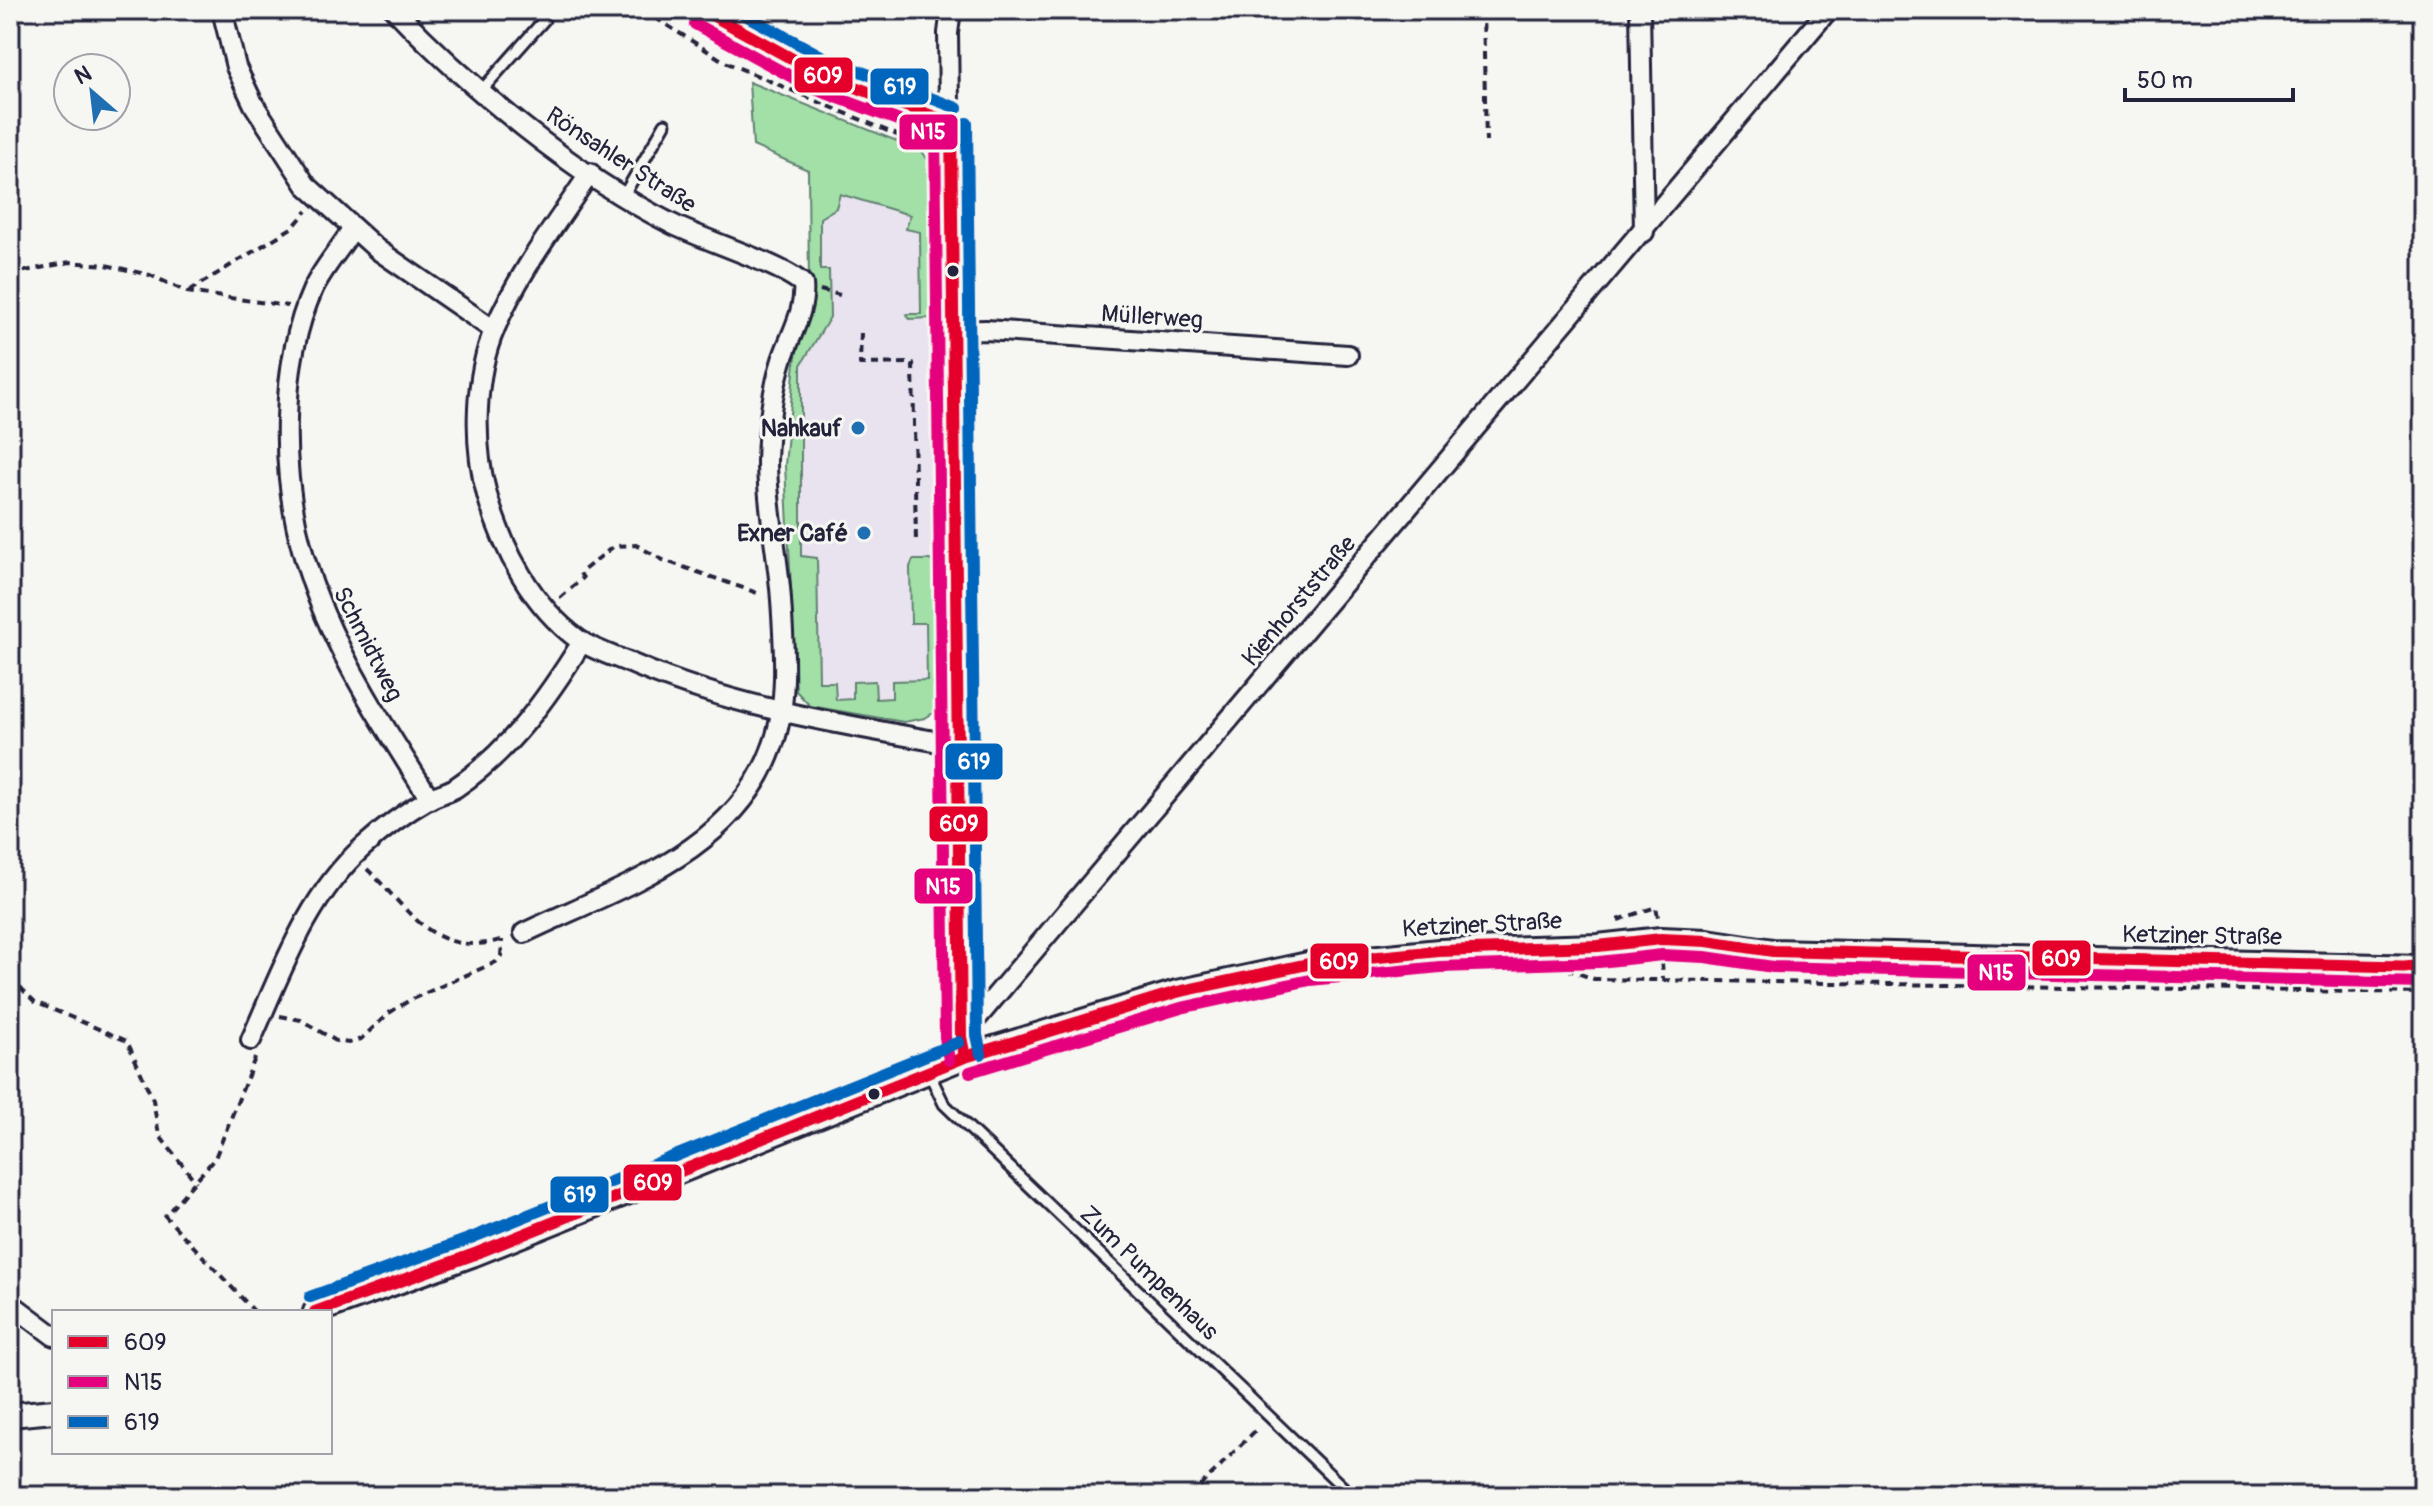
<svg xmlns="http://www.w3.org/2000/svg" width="2433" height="1506" font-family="Pangolin,sans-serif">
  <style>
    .built { fill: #e8e3ee }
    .green { fill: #a2e0a8; stroke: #628172; stroke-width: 2 }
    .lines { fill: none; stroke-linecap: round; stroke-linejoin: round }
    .service-casing { stroke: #22223b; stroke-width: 15 }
    .minor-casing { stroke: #22223b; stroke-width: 24 }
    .tertiary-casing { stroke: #22223b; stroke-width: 28 }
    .path { stroke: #22223b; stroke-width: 4; stroke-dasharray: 8 6; stroke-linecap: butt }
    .service { stroke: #f6f6f2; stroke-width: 9 }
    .minor { stroke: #f6f6f2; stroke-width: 18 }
    .tertiary { stroke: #f6f6f2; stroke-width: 22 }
    .bus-1-casing { stroke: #f6f6f2; stroke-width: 18 }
    .bus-2-casing { stroke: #f6f6f2; stroke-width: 18 }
    .bus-3-casing { stroke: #f6f6f2; stroke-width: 18 }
    .bus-1 { stroke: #e4002b; stroke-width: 12 }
    .bus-2 { stroke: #e5007d; stroke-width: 12 }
    .bus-3 { stroke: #0065bd; stroke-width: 12 }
    .bus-dot { fill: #22223b; stroke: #f6f6f2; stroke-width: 3 }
    .poi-dot { fill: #1f6fb2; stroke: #f6f6f2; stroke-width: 3 }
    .labels { text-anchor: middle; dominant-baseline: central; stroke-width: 6; stroke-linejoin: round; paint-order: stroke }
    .street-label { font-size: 24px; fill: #22223b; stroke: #f6f6f2 }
    .poi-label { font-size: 24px; font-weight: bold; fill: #22223b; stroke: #f6f6f2; text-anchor: end }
    .line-badge { stroke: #f6f6f2; stroke-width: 3 }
    .badge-label { font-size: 22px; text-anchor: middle; font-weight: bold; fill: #fff }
  </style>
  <rect width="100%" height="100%" fill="#f6f6f2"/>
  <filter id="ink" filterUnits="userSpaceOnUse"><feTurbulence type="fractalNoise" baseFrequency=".0125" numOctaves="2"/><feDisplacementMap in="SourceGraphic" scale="16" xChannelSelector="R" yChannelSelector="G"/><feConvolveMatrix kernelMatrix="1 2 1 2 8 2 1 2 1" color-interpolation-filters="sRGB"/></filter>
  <g filter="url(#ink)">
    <path class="built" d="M 809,189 L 930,207 L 938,710 L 925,718 L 904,722 L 810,706 L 796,691 L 785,465 L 817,283 Z"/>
    <path class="green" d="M 749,82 L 922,151 L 931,165 L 931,318 L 909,319 L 907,314 L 921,314 L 920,232 L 906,229 L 910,215 L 840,194 L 836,208 L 820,218 L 820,270 L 829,270 L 830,317 L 801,365 L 801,556 L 817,558 L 819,682 L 835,682 L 836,700 L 853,699 L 853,682 L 875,681 L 876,699 L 892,698 L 892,681 L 927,680 L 926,623 L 911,623 L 910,567 L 913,560 L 930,560 L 935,566 L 938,710 L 925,718 L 904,722 L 810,706 L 796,691 L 785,465 L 795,362 L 809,291 L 808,170 L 753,146 Z"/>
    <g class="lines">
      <g class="service-casing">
        <g id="service">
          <path d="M 481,91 L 544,20"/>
          <path d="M 624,195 L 665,124"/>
          <path d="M 929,1073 L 944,1104 L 1352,1496"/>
        </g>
      </g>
      <g class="minor-casing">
        <g id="minor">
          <path d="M 222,10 L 236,67 L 254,105 L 306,185 L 378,250 L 494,330"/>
          <path d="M 395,10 C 467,86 576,176 670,223 C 700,239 782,264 803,284 C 806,311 790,335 782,360 C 772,392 768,427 767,461 C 767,508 778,554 781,600 C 784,646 789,701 773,745 C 736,852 617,888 524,933"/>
          <path d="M 703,10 L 818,73 L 951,123"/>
          <path d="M 951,10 L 948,33 L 962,1042"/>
          <path d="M 1640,10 L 1644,232"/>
          <path d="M 590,173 C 557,223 518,273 495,328 C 474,377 473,444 487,495 C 503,550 532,606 579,640 C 595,651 617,657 635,665 C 738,709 847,725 956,745"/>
          <path d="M 353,228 C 341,248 323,268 313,289 C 295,329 288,376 287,419 C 282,573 351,674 430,799"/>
          <path d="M 953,331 L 986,330 L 1348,355"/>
          <path d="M 961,1037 L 1828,10"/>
          <path d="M 251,1040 C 281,973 307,897 363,847 C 383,829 404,813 427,800 C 436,795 446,793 455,788 C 509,752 548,697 582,642"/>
          <path d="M 10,1303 L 54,1336"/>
        </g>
      </g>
      <g class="tertiary-casing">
        <g id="tertiary">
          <path d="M 315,1312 L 472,1255 L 965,1057 L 1177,992 L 1308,964 L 1439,951 L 1598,946 L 1661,939 L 1707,941 L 1773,951 L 2423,967"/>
          <path d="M 10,1415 L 54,1411"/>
        </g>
      </g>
      <g class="path">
        <path d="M 643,10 L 725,62 L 930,149"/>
        <path d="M 1483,10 L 1486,142"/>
        <path d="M 10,274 L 70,262 L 106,265 L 150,275 L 187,292 L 288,306"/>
        <path d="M 820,290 L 840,295"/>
        <path d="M 189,291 L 293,227 L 307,211"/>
        <path d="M 861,333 L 860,364 L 913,363 L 916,544"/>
        <path d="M 560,598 L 583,578 L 580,573 L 614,546 L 636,545 L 663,560 L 760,594"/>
        <path d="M 367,869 C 411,911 434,960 504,939"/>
        <path d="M 1618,920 L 1656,907 L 1658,917"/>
        <path d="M 1662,962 L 1663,979"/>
        <path d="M 1566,969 L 1594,979 L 2423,993"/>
        <path d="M 10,977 L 35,1002 L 127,1041 L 153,1100 L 159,1135 L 196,1182"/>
        <path d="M 280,1016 L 301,1020 L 336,1041 L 349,1043 L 361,1039 L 389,1013 L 410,1000 L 496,962 L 501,956 L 502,940"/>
        <path d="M 255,1058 L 215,1158 L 165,1216 L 255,1312"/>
        <path d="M 1190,1496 L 1259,1427"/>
      </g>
      <use href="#service" class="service"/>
      <use href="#minor" class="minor"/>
      <use href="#tertiary" class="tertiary"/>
      <g class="bus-1-casing">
        <g id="bus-1">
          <path d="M 703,10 L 818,73 L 951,123"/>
          <path d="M 951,123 L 961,1037 L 965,1057"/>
          <path d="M 315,1312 L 472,1255 L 965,1057 L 1177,992 L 1308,964 L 1439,951 L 1598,946 L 1661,939 L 1707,941 L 1773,951 L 2423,967"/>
        </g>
      </g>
      <g class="bus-2-casing">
        <g id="bus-2">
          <path d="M 695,24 L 812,88 L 945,138"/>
          <path d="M 935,123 L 945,1037 L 949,1060"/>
          <path d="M 970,1072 L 1181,1008 L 1310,980 L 1440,967 L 1599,962 L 1662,955 L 1705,957 L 1773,967 L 2423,983"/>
        </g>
      </g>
      <g class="bus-3-casing">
        <g id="bus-3">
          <path d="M 736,10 L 825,58 L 957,108"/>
          <path d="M 967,123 L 977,1035 L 981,1054"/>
          <path d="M 310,1297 L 466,1240 L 959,1042"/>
        </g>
      </g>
      <use href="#bus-1" class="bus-1"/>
      <use href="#bus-2" class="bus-2"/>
      <use href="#bus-3" class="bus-3"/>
    </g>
  </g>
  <g class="bus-dot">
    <circle cx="953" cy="271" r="7"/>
    <circle cx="874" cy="1094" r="7"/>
  </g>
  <g class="poi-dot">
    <circle cx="858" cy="428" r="8"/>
    <circle cx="864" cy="533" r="8"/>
  </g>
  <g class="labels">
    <g class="street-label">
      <text transform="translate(621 160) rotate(33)">Rönsahler Straße</text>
      <text transform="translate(1152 317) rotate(4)">Müllerweg</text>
      <text transform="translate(1299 601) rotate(-50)">Kienhorststraße</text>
      <text transform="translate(368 644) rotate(63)">Schmidtweg</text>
      <text transform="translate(1482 925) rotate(-3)">Ketziner Straße</text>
      <text transform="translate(2202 936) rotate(1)">Ketziner Straße</text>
      <text transform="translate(1149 1273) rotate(44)">Zum Pumpenhaus</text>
    </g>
    <g class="poi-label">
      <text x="842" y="428">Nahkauf</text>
      <text x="848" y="533">Exner Café</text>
    </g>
  </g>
  <g class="line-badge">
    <rect x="793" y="56" width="61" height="38" rx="8" fill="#e4002b"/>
    <rect x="869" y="67" width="61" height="39" rx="8" fill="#0065bd"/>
    <rect x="898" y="113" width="61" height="38" rx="8" fill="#e5007d"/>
    <rect x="944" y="742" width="60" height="39" rx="8" fill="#0065bd"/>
    <rect x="928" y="805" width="61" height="38" rx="8" fill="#e4002b"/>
    <rect x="913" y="867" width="61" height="38" rx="8" fill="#e5007d"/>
    <rect x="2031" y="939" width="61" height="38" rx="8" fill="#e4002b"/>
    <rect x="1309" y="942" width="61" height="38" rx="8" fill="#e4002b"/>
    <rect x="1966" y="953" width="61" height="39" rx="8" fill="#e5007d"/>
    <rect x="622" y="1163" width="61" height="39" rx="8" fill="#e4002b"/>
    <rect x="549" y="1175" width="61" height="39" rx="8" fill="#0065bd"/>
  </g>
  <g class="badge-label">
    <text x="823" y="83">609</text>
    <text x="900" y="94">619</text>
    <text x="928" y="139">N15</text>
    <text x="974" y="769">619</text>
    <text x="959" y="831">609</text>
    <text x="943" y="894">N15</text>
    <text x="2061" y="966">609</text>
    <text x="1339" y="969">609</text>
    <text x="1996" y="980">N15</text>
    <text x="653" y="1190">609</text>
    <text x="580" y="1202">619</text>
  </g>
  <rect width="2433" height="1506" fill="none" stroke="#f6f6f2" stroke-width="40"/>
  <rect x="20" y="20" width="2393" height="1466" fill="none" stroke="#22223b" stroke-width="3" filter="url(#ink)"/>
  <rect x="52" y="1310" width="280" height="144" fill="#f6f6f2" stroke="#a1a1a9" stroke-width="2"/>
  <rect x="68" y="1336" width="40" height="12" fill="#e4002b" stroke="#a1a1a9" stroke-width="2"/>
  <text x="124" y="1350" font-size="24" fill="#22223b">609</text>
  <rect x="68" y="1376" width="40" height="12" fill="#e5007d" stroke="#a1a1a9" stroke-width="2"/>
  <text x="124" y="1390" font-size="24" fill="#22223b">N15</text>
  <rect x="68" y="1416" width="40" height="12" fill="#0065bd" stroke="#a1a1a9" stroke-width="2"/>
  <text x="124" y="1430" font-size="24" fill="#22223b">619</text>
  <g transform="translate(92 92) rotate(332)"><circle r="38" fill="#f6f6f2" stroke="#a1a1a9" stroke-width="2"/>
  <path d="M0-6L14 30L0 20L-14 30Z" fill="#1f6fb2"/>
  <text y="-12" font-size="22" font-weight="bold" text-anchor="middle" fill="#22223b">N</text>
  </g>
  <path d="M2125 88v12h168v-12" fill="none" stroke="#22223b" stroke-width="4"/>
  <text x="2137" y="88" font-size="24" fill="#22223b" stroke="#f6f6f2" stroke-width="6" paint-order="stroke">50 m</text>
</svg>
